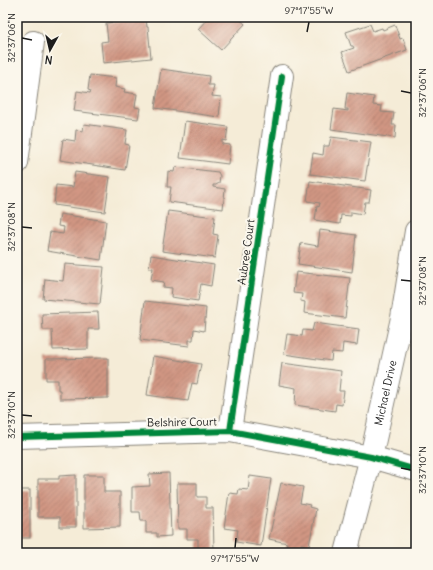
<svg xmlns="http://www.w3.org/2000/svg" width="433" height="570" font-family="Delius,sans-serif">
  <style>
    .building { fill: url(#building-hatch) }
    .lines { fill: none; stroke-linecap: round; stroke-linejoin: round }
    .minor-casing { stroke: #88847a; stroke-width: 24 }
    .minor { stroke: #fff; stroke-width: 22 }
    .cycleway-casing { stroke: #fbf7ec; stroke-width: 8 }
    .cycleway { stroke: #00873e; stroke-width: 6 }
    .ticks { fill: none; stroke: #1c1c1c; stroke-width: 1.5 }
    .labels { text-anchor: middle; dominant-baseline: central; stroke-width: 4; stroke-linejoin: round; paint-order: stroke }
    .street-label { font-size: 11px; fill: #1c1c1c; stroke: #fbf7ec }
    .neatline { fill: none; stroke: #1c1c1c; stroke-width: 1.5 }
    .ticks-label { font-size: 10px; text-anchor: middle; fill: #1c1c1c }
  </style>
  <defs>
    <pattern id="building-hatch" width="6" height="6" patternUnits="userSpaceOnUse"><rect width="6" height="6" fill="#d19683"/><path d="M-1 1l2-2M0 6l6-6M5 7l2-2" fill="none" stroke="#a97a6a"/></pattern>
  </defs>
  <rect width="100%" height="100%" fill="#fbf7ec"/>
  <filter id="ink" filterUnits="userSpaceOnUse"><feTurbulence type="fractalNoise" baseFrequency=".025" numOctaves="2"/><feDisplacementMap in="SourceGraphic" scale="8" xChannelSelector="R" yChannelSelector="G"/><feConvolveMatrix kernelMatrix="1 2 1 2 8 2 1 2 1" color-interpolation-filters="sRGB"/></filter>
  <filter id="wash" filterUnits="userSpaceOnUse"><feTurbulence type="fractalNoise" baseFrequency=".012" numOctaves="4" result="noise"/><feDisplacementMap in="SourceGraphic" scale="16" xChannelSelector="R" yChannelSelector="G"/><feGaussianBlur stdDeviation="0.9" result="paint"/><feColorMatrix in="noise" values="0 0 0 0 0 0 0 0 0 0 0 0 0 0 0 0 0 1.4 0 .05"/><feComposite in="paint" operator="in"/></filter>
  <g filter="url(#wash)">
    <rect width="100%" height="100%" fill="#f5ecd7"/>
    <g id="blocks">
      <g class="building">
        <path d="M 209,17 L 237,17 L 245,24 L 221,50 L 198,29 Z"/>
        <path d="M 146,19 L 147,27 L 148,27 L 151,58 L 103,63 L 101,42 L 108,41 L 106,23 Z"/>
        <path d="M 370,24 L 373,31 L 382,28 L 383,30 L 395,25 L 400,39 L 403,38 L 407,50 L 349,71 L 342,52 L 354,48 L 353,46 L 351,46 L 346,32 Z"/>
        <path d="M 161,69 L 209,76 L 208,85 L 214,85 L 212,96 L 221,97 L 219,117 L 155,108 Z"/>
        <path d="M 90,75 L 116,78 L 115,87 L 125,89 L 124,92 L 137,94 L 135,107 L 140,108 L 138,119 L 74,111 L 77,91 L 90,93 L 91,91 L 88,90 Z"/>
        <path d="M 347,93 L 374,97 L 373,105 L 382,106 L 381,112 L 394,113 L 392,125 L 396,125 L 395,138 L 331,129 L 334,109 L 348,111 L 348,109 L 345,109 Z"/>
        <path d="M 185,121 L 228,127 L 226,141 L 222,140 L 222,144 L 230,145 L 228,164 L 180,158 Z"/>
        <path d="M 84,124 L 127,130 L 125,144 L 129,145 L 125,170 L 60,160 L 63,139 L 75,141 L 76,130 L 83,131 Z"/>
        <path d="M 331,137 L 371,142 L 365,181 L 310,174 L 313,153 L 323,155 L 324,146 L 329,146 Z"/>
        <path d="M 175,167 L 218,172 L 220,176 L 219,183 L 216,185 L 213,185 L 213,187 L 225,189 L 223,209 L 169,202 L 171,187 L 167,187 L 168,171 L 174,172 Z"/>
        <path d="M 75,172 L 110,177 L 105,212 L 54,205 L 56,185 L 73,187 Z"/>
        <path d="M 310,181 L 371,190 L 369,202 L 365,202 L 363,214 L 351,212 L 351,216 L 341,215 L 340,224 L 315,220 L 317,206 L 319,207 L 320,203 L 307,201 Z"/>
        <path d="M 168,211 L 215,217 L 213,234 L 218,235 L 215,258 L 162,251 Z"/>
        <path d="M 60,214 L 106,221 L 101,260 L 47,251 L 50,232 L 63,234 L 64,227 L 58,226 Z"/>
        <path d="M 320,230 L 356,235 L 352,272 L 298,264 L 301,243 L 318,246 Z"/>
        <path d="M 151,255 L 214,265 L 211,286 L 201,284 L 198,301 L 171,297 L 172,288 L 163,287 L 164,282 L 151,280 L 153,268 L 149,268 Z"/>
        <path d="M 65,264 L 104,267 L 100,304 L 43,299 L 45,279 L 63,281 Z"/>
        <path d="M 296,272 L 350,278 L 345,318 L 304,313 L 305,302 L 301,301 L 302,294 L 293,293 Z"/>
        <path d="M 145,301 L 206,308 L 204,331 L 194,329 L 193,340 L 189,340 L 189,346 L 140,340 Z"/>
        <path d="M 98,312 L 99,329 L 88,329 L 88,349 L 53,350 L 52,330 L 43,330 L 42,314 Z"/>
        <path d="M 314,323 L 359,329 L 357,345 L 343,343 L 342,353 L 332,352 L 331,361 L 284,354 L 287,334 L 302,336 L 303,330 L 312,331 Z"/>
        <path d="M 153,356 L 201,364 L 197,384 L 192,383 L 188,401 L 147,395 Z"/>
        <path d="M 108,358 L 108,398 L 60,399 L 60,390 L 58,390 L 58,380 L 46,380 L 46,359 Z"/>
        <path d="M 282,363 L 341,371 L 339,391 L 344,391 L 342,405 L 336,404 L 335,411 L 295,405 L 296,388 L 279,385 Z"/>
        <path d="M 169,473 L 171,536 L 157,537 L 157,533 L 146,533 L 146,521 L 141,521 L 140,512 L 132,512 L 132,487 L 150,486 L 149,474 Z"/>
        <path d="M 76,475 L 76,527 L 60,527 L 60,517 L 38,517 L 38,479 L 59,479 L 59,476 Z"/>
        <path d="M 84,475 L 104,475 L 104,492 L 120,492 L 120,527 L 84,528 Z"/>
        <path d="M 250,476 L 271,479 L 261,546 L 236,542 L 238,530 L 224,528 L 229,493 L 238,494 L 239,489 L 248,490 Z"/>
        <path d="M 177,483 L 197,483 L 197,497 L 206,497 L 206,508 L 213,508 L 214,552 L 198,553 L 198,539 L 187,539 L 187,529 L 178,529 Z"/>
        <path d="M 281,483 L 303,487 L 300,503 L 310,505 L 309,507 L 316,509 L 309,546 L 301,544 L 300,550 L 286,547 L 287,543 L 269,539 Z"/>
        <rect x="17" y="490" width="13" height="48"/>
      </g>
    </g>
  </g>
  <g filter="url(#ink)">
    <use href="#blocks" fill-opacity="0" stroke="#88847a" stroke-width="1"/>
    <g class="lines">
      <g class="minor-casing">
        <g id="minor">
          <path d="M 17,163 L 33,42"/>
          <path d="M 230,431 L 282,76"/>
          <path d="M 17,437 L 230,431 L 371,457 L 416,470"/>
          <path id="s1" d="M 346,553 L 371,457 L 402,318 L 416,231"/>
        </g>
      </g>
      <use href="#minor" class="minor"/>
      <g class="cycleway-casing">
        <g id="cycleway">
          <path d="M 230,431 L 282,76"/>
          <path d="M 17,437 L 230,431 L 371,457 L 416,470"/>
        </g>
      </g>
      <use href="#cycleway" class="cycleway"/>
    </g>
  </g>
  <path class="ticks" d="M 307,32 L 309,22M 22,38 L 32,40M 401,91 L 411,93M 22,227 L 32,228M 401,280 L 411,281M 22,415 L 32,416M 401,468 L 411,470M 235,548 L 236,538"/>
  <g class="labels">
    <g class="street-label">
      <text transform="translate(246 252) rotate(-82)">Aubree Court</text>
      <text stroke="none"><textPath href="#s1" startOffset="165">Michael Drive</textPath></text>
      <text transform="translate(182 422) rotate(-1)">Belshire Court</text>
    </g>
  </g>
  <rect width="433" height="570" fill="none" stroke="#fbf7ec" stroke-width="44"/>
  <g transform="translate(50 50) rotate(188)" stroke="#fbf7ec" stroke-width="3" paint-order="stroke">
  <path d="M0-3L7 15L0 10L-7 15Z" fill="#1c1c1c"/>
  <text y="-6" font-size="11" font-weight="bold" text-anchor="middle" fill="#1c1c1c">N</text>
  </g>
  <rect x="22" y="22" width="389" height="526" class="neatline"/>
  <g class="ticks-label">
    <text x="309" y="14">97°17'55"W</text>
    <text transform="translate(11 38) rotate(-90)" y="4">32°37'06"N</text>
    <text transform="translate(422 93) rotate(-90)" y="4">32°37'06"N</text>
    <text transform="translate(11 227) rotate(-90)" y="4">32°37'08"N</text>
    <text transform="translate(422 281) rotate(-90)" y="4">32°37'08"N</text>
    <text transform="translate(11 415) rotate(-90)" y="4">32°37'10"N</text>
    <text transform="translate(422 470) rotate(-90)" y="4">32°37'10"N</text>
    <text x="235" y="562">97°17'55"W</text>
  </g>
</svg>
